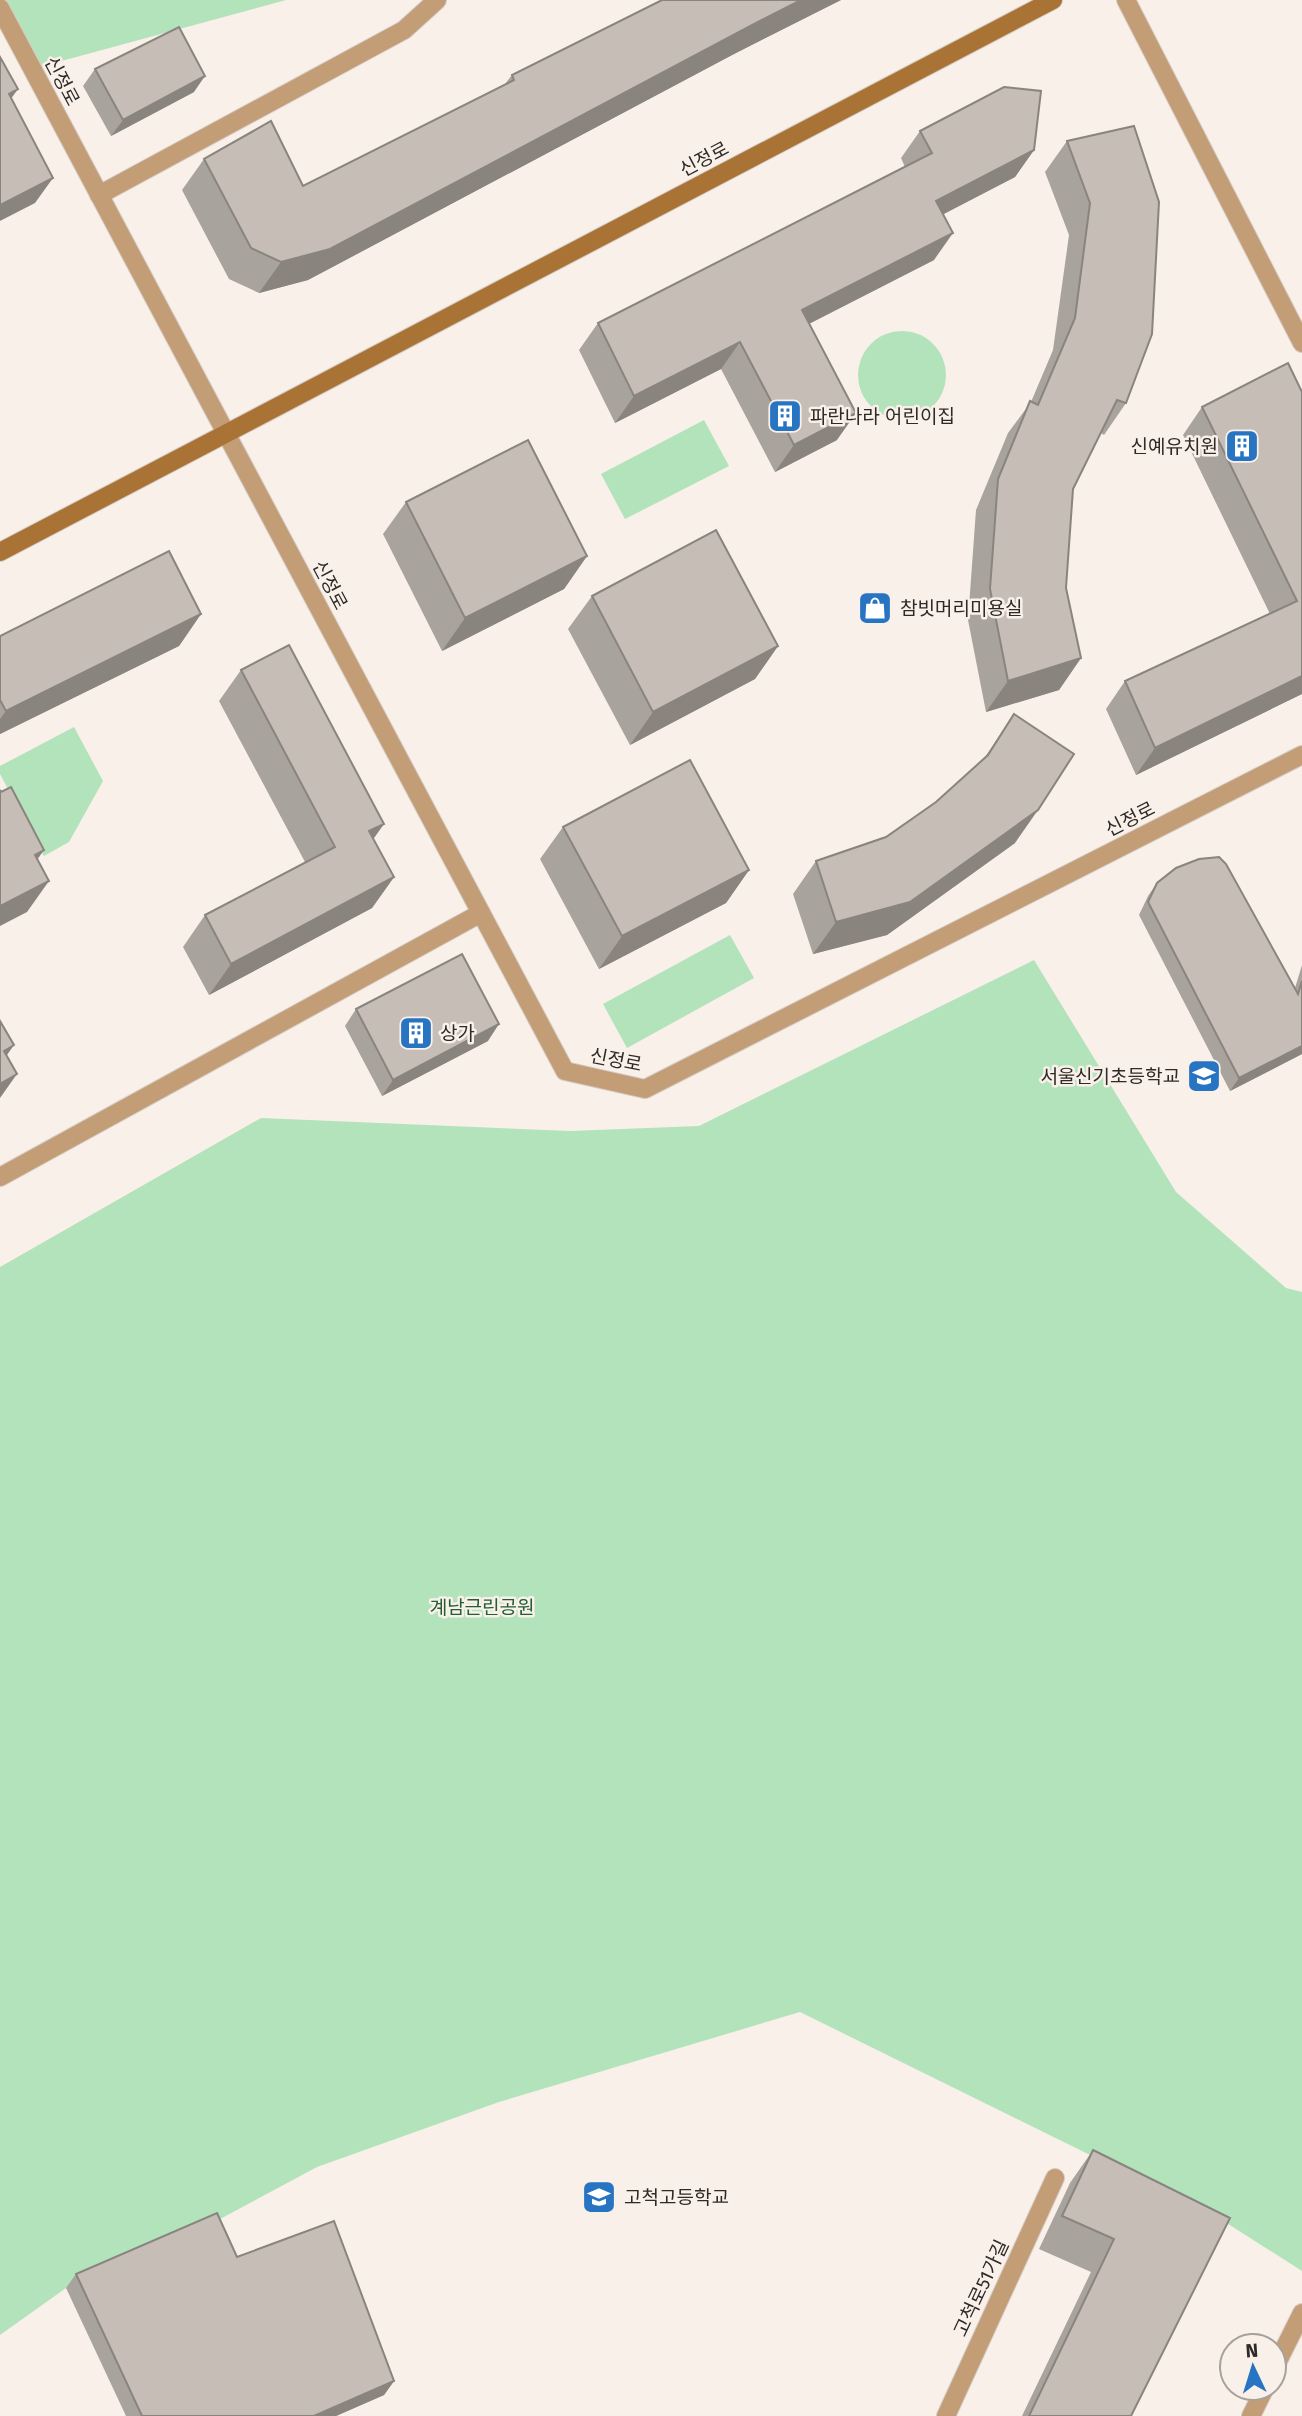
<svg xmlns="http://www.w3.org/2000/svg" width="1302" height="2416" font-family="'Fira Sans','Noto Sans KR',sans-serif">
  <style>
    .green { fill: #b2e3bb }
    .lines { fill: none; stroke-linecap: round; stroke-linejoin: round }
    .lane-casing { stroke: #d4ccc6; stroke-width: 20 }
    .street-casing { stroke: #d4ccc6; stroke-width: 20 }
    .secondary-casing { stroke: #d4ccc6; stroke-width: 20 }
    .lane { stroke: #c29d76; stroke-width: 18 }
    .street { stroke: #c29d76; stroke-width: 18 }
    .secondary { stroke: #a87334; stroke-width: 18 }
    .wall { fill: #a9a39d }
    .shaded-wall { fill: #8a847f }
    .building { fill: #c5bdb6; stroke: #8a847f; stroke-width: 2 }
    .labels { text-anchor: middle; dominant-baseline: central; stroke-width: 5; stroke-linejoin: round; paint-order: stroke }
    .street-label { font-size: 19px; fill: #2d2a27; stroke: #f9f0e9 }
    .poi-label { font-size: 19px; fill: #2d2a27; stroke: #f9f0e9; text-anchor: start }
    .park-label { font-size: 19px; fill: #206033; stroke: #f9f0e9 }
  </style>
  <rect width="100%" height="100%" fill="#f9f0e9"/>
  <g class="green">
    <path d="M 0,0 L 286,0 L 32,69 Z"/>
    <circle cx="902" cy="375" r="44"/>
    <path d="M 704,420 L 729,466 L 625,519 L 601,474 Z"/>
    <path d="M 74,727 L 103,781 L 69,842 L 44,856 L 0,774 L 0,766 Z"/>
    <path d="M 730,935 L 754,978 L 627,1048 L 603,1004 Z"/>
    <path d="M 1034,960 L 1176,1192 L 1286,1288 L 1302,1292 L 1302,2271 L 1222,2220 L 800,2012 L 499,2102 L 317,2167 L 207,2226 L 66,2288 L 0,2335 L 0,1267 L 261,1118 L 570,1131 L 699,1126 Z"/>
  </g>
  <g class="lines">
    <g class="lane-casing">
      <g id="lane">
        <path d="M 99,195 L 404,30 L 437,0"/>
        <path d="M 0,1177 L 481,913"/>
        <path d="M 1274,2369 L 1302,2313"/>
        <path d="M 946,2416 L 1055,2178"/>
        <path d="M 1251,2416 L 1265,2388"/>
      </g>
    </g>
    <g class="street-casing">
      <g id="street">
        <path d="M 1126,0 L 1302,343"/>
        <path d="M 0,8 L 565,1071 L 645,1089 L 1302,755"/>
      </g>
    </g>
    <g class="secondary-casing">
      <path id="secondary" d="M 0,552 L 1053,0"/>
    </g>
    <use href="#lane" class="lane"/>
    <use href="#street" class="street"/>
    <use href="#secondary" class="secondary"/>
  </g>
  <g class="wall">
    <path d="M 662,0 L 841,0 L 734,54 L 308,280 L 259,293 L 229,279 L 182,190 L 204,159 L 303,186 L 505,84 L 512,75 Z"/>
    <path d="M 95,69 L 194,92 L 111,136 L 83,86 Z"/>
    <path d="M 1134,126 L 1126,403 L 1104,435 L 1101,433 L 1073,489 L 1066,588 L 1081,658 L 1059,690 L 986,712 L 968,620 L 976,510 L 1008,433 L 1031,402 L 1053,350 L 1069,235 L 1045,172 L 1067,141 Z"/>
    <path d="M 920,131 L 1034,150 L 1015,177 L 943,214 L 934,260 L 809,324 L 837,440 L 775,472 L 721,369 L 615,423 L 579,350 L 598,323 L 905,167 L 901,158 Z"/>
    <path d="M 1302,392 L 1302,694 L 1136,775 L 1106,709 L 1125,681 L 1270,614 L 1183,435 L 1202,407 Z"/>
    <path d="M 406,502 L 587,556 L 564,589 L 442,651 L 383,534 Z"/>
    <path d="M 592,596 L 778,646 L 755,679 L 630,745 L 568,629 Z"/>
    <path d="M 201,614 L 179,646 L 0,734 L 0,636 Z"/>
    <path d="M 241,670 L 373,839 L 394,877 L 372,908 L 209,995 L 183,947 L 205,915 L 305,862 L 219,701 Z"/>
    <path d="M 1014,714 L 1015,843 L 887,935 L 813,954 L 793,894 L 816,861 L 886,837 L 936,802 L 983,760 Z"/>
    <path d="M 563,827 L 749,870 L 726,903 L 599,969 L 540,859 Z"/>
    <path d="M 1157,883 L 1295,988 L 1302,965 L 1302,1054 L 1230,1091 L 1139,915 L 1148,896 Z"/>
    <path d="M 356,1009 L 488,1041 L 382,1096 L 345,1026 Z"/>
    <path d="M 1093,2150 L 1230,2218 L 1131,2416 L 1022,2416 L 1091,2272 L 1039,2249 L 1070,2183 Z"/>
    <path d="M 237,2257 L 394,2381 L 384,2395 L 336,2416 L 126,2416 L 66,2288 L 76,2274 Z"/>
  </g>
  <g class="shaded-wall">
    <path d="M 801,0 L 841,0 L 734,54 L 308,280 L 259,293 L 281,262 Z"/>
    <path d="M 205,76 L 194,92 L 111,136 L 123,120 Z"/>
    <path d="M 18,89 L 0,114 L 9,94 Z"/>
    <path d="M 1034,150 L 1015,177 L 917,228 L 936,201 Z"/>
    <path d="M 53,178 L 35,203 L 0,221 L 0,205 Z"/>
    <path d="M 953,233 L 934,260 L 783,337 L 802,310 Z"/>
    <path d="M 740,342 L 721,369 L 615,423 L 634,396 Z"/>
    <path d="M 856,413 L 837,440 L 775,472 L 794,445 Z"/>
    <path d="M 587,556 L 564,589 L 442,651 L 465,618 Z"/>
    <path d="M 201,614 L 179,646 L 0,734 L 0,719 L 6,711 Z"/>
    <path d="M 778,646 L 755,679 L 630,745 L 653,712 Z"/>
    <path d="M 1081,658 L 1059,690 L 986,712 L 1008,681 Z"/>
    <path d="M 1302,676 L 1302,694 L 1136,775 L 1155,748 Z"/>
    <path d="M 1038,810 L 1015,843 L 887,935 L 813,954 L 836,922 Z"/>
    <path d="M 384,824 L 362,855 L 369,831 Z"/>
    <path d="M 44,850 L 22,881 L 35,855 Z"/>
    <path d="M 749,870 L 726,903 L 599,969 L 622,936 Z"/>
    <path d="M 394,877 L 372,908 L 209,995 L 231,964 Z"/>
    <path d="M 49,881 L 27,912 L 0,926 L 0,906 Z"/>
    <path d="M 499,1024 L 488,1041 L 382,1096 L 393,1080 Z"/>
    <path d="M 14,1045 L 0,1065 L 4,1051 Z"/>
    <path d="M 1302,1046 L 1302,1054 L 1230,1091 L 1239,1078 Z"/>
    <path d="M 17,1074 L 0,1098 L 0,1084 Z"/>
    <path d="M 394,2381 L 384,2395 L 336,2416 L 314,2416 Z"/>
  </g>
  <g class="building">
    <path d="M 662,0 L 801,0 L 756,23 L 330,249 L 281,262 L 251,248 L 204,159 L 271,121 L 303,186 L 514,80 L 512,75 Z"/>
    <path d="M 179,27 L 205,76 L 123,120 L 95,69 Z"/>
    <path d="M 0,57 L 18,89 L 9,94 L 53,178 L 0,205 Z"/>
    <path d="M 1004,87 L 1041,91 L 1034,150 L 936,201 L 953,233 L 802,310 L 856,413 L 794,445 L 740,342 L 634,396 L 598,323 L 932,153 L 920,131 Z"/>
    <path d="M 1134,126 L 1159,202 L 1152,334 L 1126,403 L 1117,400 L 1073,489 L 1066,588 L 1081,658 L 1008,681 L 990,589 L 998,479 L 1030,401 L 1038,405 L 1075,318 L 1090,203 L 1067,141 Z"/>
    <path d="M 1288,363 L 1302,392 L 1302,676 L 1155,748 L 1125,681 L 1297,601 L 1202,407 Z"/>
    <path d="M 528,440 L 587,556 L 465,618 L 406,502 Z"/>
    <path d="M 716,530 L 778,646 L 653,712 L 592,596 Z"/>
    <path d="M 169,551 L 201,614 L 6,711 L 0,700 L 0,636 Z"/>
    <path d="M 289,645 L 384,824 L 369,831 L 394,877 L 231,964 L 205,915 L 335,847 L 241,670 Z"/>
    <path d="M 1014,714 L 1074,754 L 1038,810 L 910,902 L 836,922 L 816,861 L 886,837 L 936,802 L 988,755 Z"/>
    <path d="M 690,760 L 749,870 L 622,936 L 563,827 Z"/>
    <path d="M 11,787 L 44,850 L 35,855 L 49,881 L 0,906 L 0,790 L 1,792 Z"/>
    <path d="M 1219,857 L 1226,864 L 1298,994 L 1302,981 L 1302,1046 L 1239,1078 L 1148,902 L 1157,883 L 1176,868 L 1199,859 Z"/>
    <path d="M 462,954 L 499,1024 L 393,1080 L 356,1009 Z"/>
    <path d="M 0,1021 L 14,1045 L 4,1051 L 17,1074 L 0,1084 Z"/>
    <path d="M 1093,2150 L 1230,2218 L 1131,2416 L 1029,2416 L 1114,2239 L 1062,2216 Z"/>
    <path d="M 217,2213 L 237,2257 L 334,2221 L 394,2381 L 314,2416 L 142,2416 L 76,2274 Z"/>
  </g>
  <defs>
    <g id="building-square" transform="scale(1.75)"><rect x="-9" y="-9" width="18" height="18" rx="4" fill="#2774c3" stroke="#f9f0e9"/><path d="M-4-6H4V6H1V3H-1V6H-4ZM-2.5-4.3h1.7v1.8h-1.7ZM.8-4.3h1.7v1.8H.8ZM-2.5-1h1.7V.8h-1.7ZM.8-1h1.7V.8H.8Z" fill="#fff"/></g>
    <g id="shop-square" transform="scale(1.75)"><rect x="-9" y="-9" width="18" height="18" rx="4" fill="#2774c3" stroke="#f9f0e9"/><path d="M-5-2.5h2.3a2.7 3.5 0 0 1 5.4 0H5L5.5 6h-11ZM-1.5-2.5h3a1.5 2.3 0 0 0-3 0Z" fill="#fff"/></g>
    <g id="school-square" transform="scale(1.75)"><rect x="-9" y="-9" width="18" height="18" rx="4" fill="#2774c3" stroke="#f9f0e9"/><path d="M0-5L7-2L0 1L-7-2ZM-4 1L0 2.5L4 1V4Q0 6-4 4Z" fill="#fff"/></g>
  </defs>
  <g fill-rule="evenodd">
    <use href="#building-square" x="785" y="416"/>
    <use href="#building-square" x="1242" y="446"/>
    <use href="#shop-square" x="875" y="608"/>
    <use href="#building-square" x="416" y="1033"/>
    <use href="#school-square" x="1204" y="1076"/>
    <use href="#school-square" x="599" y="2197"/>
  </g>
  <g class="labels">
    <g class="street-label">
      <text transform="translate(62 81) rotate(62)">신정로</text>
      <text transform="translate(704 159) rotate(-28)">신정로</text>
      <text transform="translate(330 585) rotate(62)">신정로</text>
      <text transform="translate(1130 819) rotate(-27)">신정로</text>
      <text transform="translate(616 1060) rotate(11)">신정로</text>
      <text transform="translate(981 2288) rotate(-65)">고척로51가길</text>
    </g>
    <g class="poi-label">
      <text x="810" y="416">파란나라 어린이집</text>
      <text x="1218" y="446" text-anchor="end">신예유치원</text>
      <text x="900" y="608">참빗머리미용실</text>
      <text x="440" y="1033">상가</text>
      <text x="1180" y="1076" text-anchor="end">서울신기초등학교</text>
      <text x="624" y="2197">고척고등학교</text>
    </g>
    <g class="park-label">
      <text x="482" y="1607">계남근린공원</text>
    </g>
  </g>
  <g transform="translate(1253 2367) rotate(356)"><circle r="33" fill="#f9f0e9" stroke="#a7a19b" stroke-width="2"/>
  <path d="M0-5L12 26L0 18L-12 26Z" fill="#2774c3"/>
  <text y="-10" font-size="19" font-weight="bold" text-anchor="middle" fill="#2d2a27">N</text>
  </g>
</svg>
